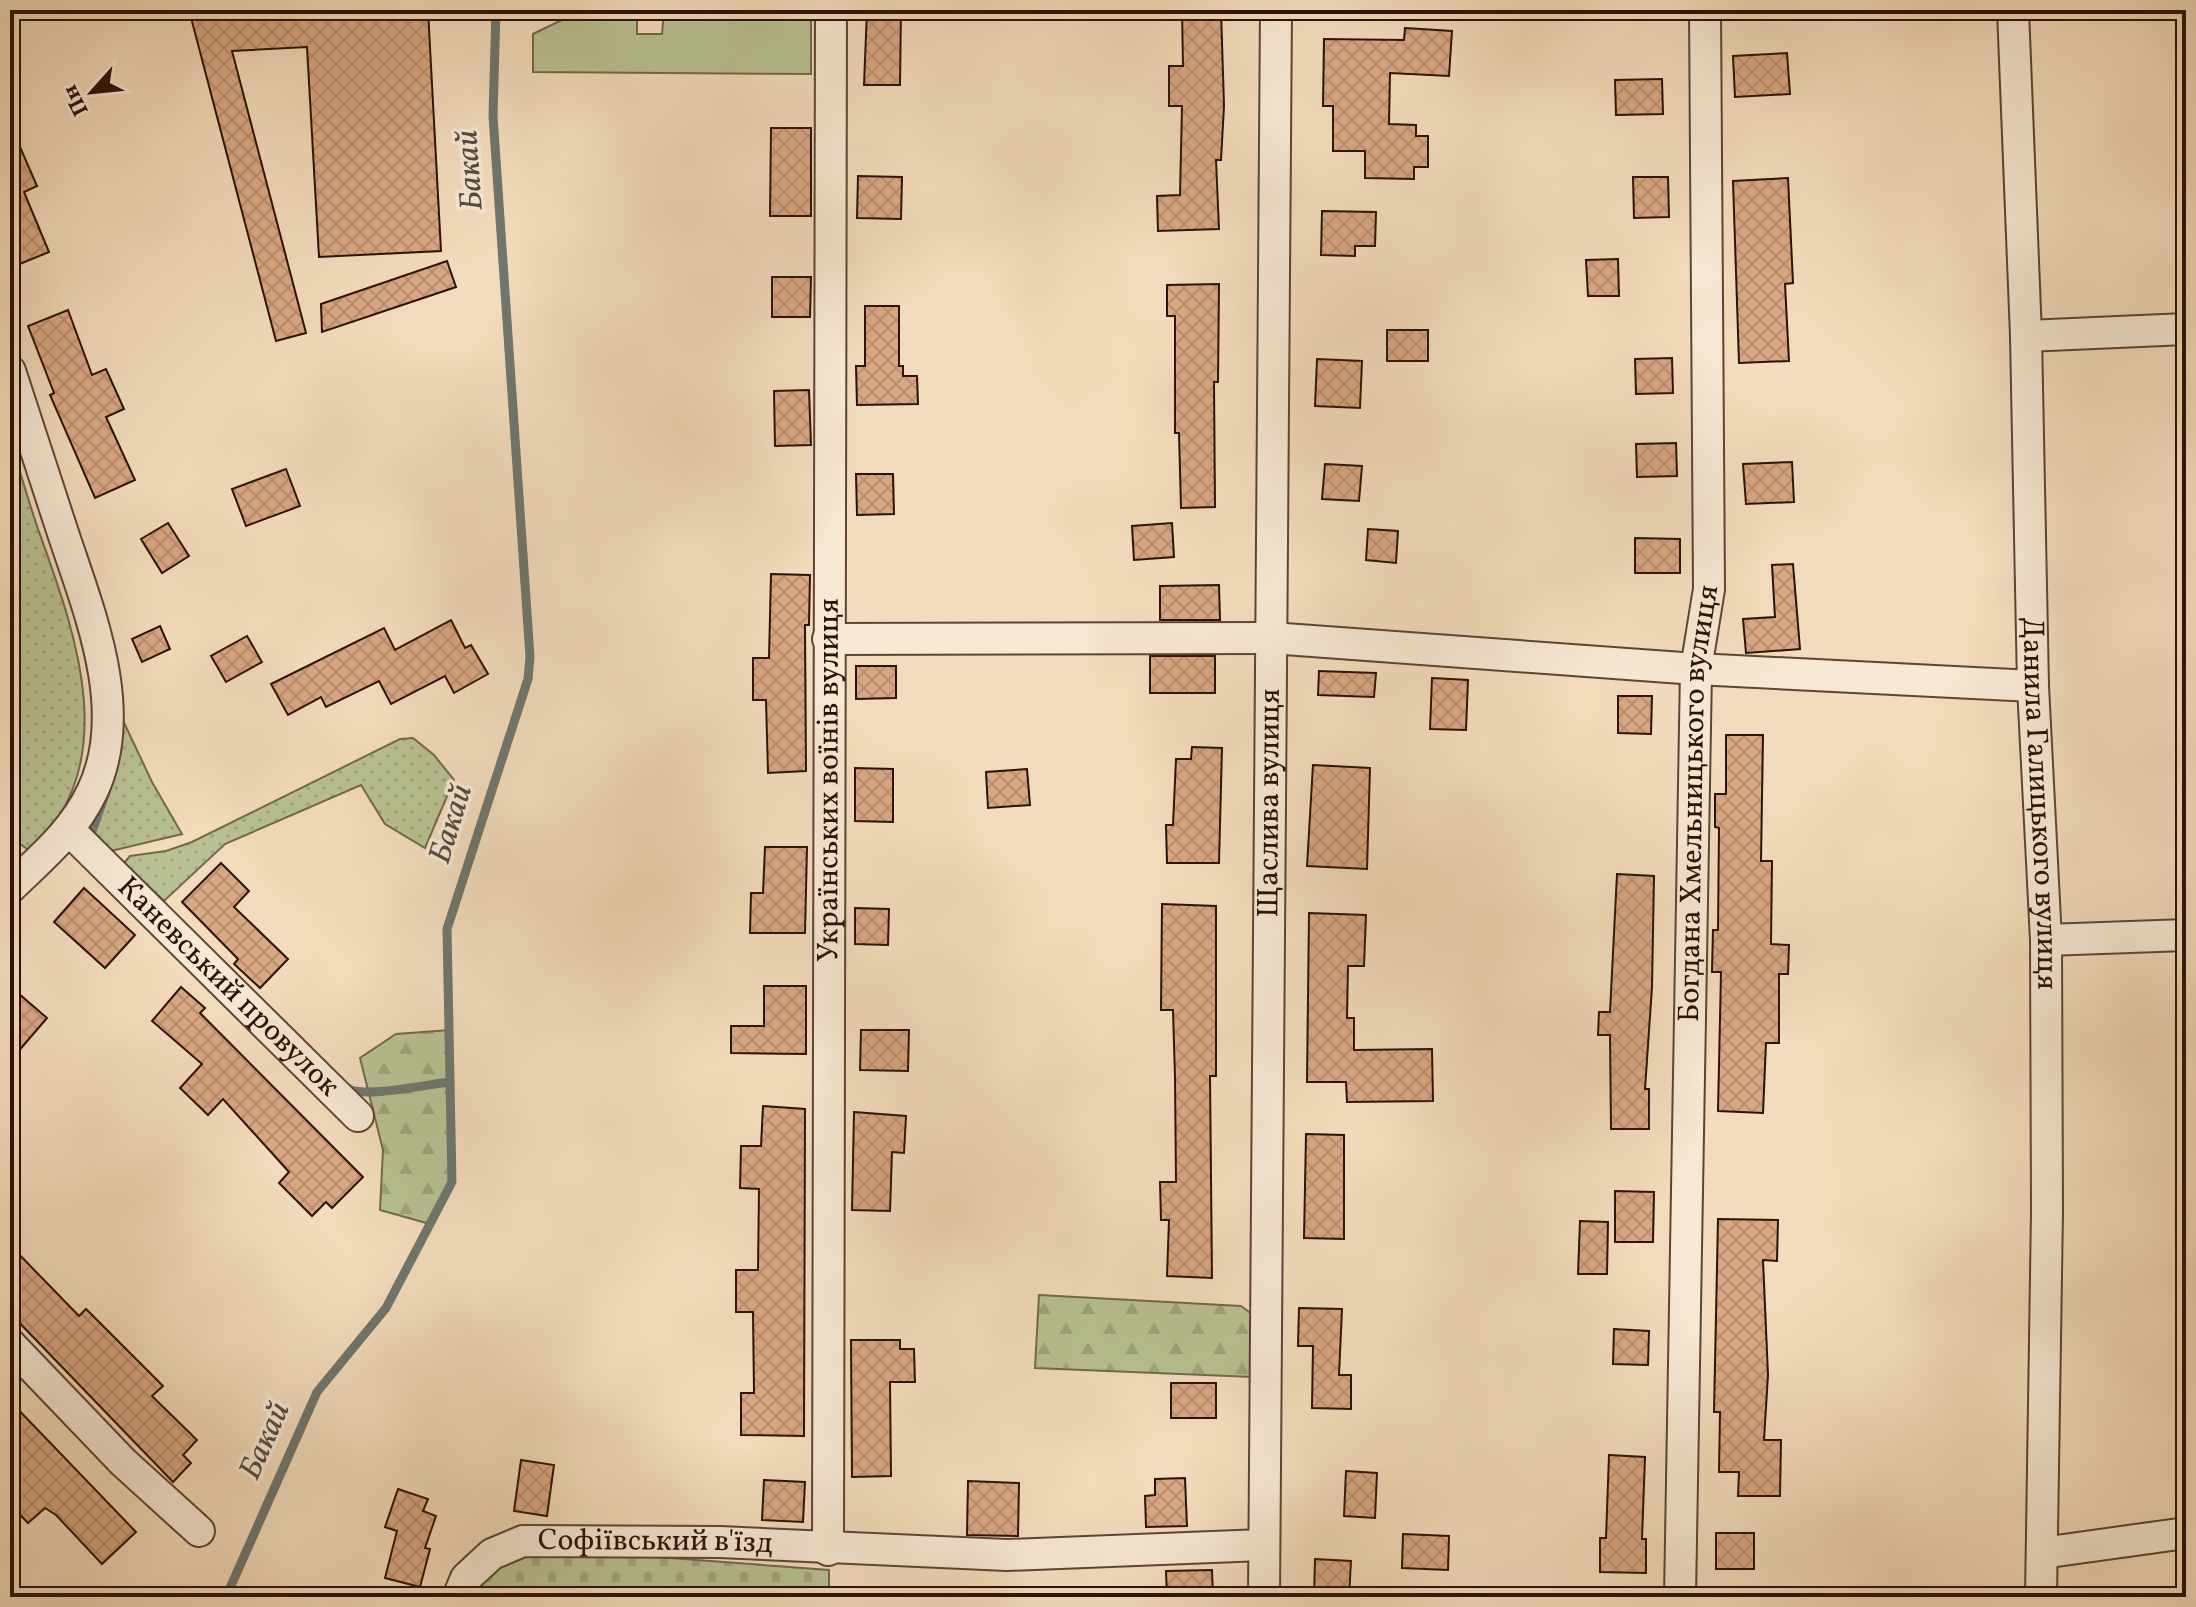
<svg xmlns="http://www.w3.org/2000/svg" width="2196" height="1607" font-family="Vollkorn,serif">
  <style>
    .grass { fill: url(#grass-dots); stroke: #72694c; stroke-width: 2 }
    .forest { fill: url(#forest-firs); stroke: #72694c; stroke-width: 2 }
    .cemetery { fill: url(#cemetery-stones); stroke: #72694c; stroke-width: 2 }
    .green { fill: #b8c192; stroke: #72694c; stroke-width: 2 }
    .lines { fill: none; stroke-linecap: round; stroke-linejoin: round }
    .stream { stroke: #6e776e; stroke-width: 9 }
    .building { fill: url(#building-cross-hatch); stroke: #2b1106; stroke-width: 2 }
    .minor-casing { stroke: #5d4433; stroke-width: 34 }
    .minor { stroke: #f7e8d3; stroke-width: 30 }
    .labels { text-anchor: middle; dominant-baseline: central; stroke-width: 7; stroke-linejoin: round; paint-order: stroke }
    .street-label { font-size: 30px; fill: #2b1106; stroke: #f7e8d3 }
    .water-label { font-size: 32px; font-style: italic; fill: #524c43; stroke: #f7e8d3 }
  </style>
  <defs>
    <pattern id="grass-dots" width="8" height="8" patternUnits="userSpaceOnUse" patternTransform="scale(2)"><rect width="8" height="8" fill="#b8c192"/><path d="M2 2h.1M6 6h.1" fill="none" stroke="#9ea57c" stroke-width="1.8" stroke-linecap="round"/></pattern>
    <pattern id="forest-firs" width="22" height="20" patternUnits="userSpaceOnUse" patternTransform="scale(2)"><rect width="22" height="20" fill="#b8c192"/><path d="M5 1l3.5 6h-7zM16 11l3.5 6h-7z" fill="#9ea57c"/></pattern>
    <pattern id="cemetery-stones" width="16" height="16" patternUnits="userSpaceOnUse" patternTransform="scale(2)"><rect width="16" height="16" fill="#b8c192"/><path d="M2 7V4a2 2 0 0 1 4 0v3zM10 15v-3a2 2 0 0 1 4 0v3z" fill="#9ea57c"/></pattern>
    <pattern id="building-cross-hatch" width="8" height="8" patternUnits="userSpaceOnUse" patternTransform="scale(2)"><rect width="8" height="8" fill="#d9a782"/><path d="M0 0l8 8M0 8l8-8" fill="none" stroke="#ba8f6f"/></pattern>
  </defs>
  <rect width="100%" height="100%" fill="#f3dcbb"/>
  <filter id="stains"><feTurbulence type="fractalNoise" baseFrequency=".0025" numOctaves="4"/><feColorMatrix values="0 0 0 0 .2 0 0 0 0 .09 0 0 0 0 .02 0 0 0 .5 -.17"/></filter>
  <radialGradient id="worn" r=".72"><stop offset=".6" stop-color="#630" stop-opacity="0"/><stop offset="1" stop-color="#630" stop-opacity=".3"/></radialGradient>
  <g class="grass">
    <path d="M 10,441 C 20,470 28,500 38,529 C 75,632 125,764 30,851 L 10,837 Z"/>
    <path d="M 119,712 L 152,782 L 182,834 L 107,852 L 91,834 L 112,768 Z"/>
    <path d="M 413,738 L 434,755 L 454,780 L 425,848 L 385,824 L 361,785 L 225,844 L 164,901 L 124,863 L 130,856 L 166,851 L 192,842 L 400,739 Z"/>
  </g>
  <g class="forest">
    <path d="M 449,1030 L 452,1182 L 430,1224 L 380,1210 L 383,1150 L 360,1058 L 396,1034 Z"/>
    <path d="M 1039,1295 L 1241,1306 L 1253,1315 L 1252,1377 L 1035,1368 Z"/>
  </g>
  <path class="cemetery" d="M 550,1549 L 829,1570 L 829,1597 L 470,1597 C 495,1563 507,1555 550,1549 Z"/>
  <path class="green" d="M 614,10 L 637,10 L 637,34 L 662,34 L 664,10 L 811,10 L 811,74 L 533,72 L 533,34 L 570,16 Z"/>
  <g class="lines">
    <g class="stream">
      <path d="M 97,841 L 91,834 L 107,789"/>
      <path d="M 347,1088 C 363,1099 428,1084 450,1082"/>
      <path d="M 226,1597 L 317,1392 L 386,1308 L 452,1182 L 447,929 L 528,679 L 530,657 L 493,116 L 496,10"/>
    </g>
  </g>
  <g class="building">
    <path d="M 189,10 L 428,10 L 441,251 L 319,257 L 307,47 L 232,51 L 306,333 L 276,341 Z"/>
    <path d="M 867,10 L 901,10 L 900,85 L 864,85 Z"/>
    <path d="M 1182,10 L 1221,10 L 1224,106 L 1221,160 L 1216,160 L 1219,229 L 1158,231 L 1157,196 L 1180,195 L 1182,106 L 1169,106 L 1169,66 L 1183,66 Z"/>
    <path d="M 1405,28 L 1452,31 L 1449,76 L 1390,73 L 1389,124 L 1416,125 L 1416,136 L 1428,136 L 1428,167 L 1414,167 L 1414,179 L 1365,178 L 1365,151 L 1333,151 L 1333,106 L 1323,106 L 1324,39 L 1404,40 Z"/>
    <path d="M 1787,53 L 1790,94 L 1735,97 L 1733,56 Z"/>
    <path d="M 1662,79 L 1663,114 L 1616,115 L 1615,80 Z"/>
    <path d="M 10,124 L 37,186 L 24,192 L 49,252 L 10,268 Z"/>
    <path d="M 771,128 L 811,128 L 811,216 L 770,216 Z"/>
    <path d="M 858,176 L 902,177 L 901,219 L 857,218 Z"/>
    <path d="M 1633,177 L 1668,177 L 1669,217 L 1634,218 Z"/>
    <path d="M 1788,178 L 1793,283 L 1785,284 L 1789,361 L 1739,363 L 1733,181 Z"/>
    <path d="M 1322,211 L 1376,212 L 1375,246 L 1355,246 L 1355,256 L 1321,255 Z"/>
    <path d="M 1618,259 L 1619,296 L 1588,296 L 1586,260 Z"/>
    <path d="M 447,261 L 456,287 L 322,332 L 321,304 Z"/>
    <path d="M 772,277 L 811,277 L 810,317 L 772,317 Z"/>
    <path d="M 1219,284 L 1218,382 L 1214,382 L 1215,507 L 1181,508 L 1179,433 L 1175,433 L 1175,316 L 1167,316 L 1167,285 Z"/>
    <path d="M 865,306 L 899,306 L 899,366 L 903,366 L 903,376 L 917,376 L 918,404 L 857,405 L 856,366 L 865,366 Z"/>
    <path d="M 68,310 L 92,375 L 106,369 L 124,409 L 106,417 L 135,480 L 95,498 L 50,395 L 54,393 L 28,326 Z"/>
    <rect x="1387" y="330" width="41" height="31"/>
    <path d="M 1672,358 L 1673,393 L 1636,394 L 1635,359 Z"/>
    <path d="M 1317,359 L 1362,361 L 1360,408 L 1315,406 Z"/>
    <path d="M 809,390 L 811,445 L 775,446 L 774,391 Z"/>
    <path d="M 1676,443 L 1677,476 L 1637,477 L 1636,444 Z"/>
    <path d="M 1792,462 L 1794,502 L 1746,504 L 1743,464 Z"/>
    <path d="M 1325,464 L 1362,466 L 1359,501 L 1322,499 Z"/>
    <path d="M 286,469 L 300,506 L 246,526 L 232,489 Z"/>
    <path d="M 856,474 L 893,474 L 894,514 L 857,515 Z"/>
    <path d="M 168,523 L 189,556 L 162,573 L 141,539 Z"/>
    <path d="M 1172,523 L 1174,557 L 1134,560 L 1132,526 Z"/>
    <path d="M 1368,529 L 1398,531 L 1396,563 L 1366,560 Z"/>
    <path d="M 1635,538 L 1680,539 L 1680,573 L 1635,573 Z"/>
    <path d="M 1793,564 L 1800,649 L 1746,653 L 1743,619 L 1775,617 L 1772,565 Z"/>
    <path d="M 771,574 L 810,575 L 809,625 L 805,625 L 806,771 L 768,773 L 766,700 L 753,700 L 753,658 L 769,658 Z"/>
    <path d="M 1219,585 L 1220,620 L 1160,620 L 1160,586 Z"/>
    <path d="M 451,620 L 465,648 L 471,645 L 488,674 L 454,693 L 445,676 L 391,704 L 379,681 L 326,707 L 321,697 L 288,715 L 271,684 L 384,628 L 395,650 Z"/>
    <path d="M 160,626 L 170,649 L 142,662 L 132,639 Z"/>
    <path d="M 247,636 L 262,662 L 226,682 L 211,656 Z"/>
    <rect x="1150" y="656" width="65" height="37"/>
    <path d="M 856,666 L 896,666 L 896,698 L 856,699 Z"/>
    <path d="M 1319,671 L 1376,673 L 1374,697 L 1318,695 Z"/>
    <path d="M 1432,678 L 1468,680 L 1466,730 L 1430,729 Z"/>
    <path d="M 1618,696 L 1652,696 L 1651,734 L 1618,733 Z"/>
    <path d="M 1726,735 L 1763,735 L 1761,861 L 1772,861 L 1771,944 L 1789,945 L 1788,974 L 1779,974 L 1779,1043 L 1766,1043 L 1763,1113 L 1718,1111 L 1721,972 L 1712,972 L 1713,930 L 1718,930 L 1719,828 L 1715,827 L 1715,794 L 1726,794 Z"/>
    <path d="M 1192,747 L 1222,748 L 1219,863 L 1167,863 L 1166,825 L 1173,825 L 1176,759 L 1191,759 Z"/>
    <path d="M 1313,765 L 1370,768 L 1367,869 L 1307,866 Z"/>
    <path d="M 855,768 L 893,769 L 893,822 L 855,821 Z"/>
    <path d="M 1027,769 L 1030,805 L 988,808 L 986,772 Z"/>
    <path d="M 765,847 L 807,847 L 805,933 L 750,933 L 751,893 L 763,893 Z"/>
    <path d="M 221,863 L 249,891 L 234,907 L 288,959 L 260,988 L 234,964 L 238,959 L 182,902 Z"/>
    <path d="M 1617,874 L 1654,876 L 1652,987 L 1645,1089 L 1649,1089 L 1649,1129 L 1611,1129 L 1610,1035 L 1598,1035 L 1599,1012 L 1610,1012 Z"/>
    <path d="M 84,888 L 135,935 L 105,968 L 54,922 Z"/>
    <path d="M 1162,904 L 1216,906 L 1216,1076 L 1210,1076 L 1212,1278 L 1167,1276 L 1169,1220 L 1161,1220 L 1160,1182 L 1176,1182 L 1175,1077 L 1173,1010 L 1161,1010 Z"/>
    <path d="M 855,908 L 889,909 L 888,945 L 855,944 Z"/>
    <path d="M 1309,913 L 1366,915 L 1364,966 L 1348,966 L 1347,1018 L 1354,1018 L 1354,1050 L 1432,1049 L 1433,1101 L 1347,1102 L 1346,1082 L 1307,1082 Z"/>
    <path d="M 10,986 L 47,1018 L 10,1061 Z"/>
    <path d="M 764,986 L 806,986 L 806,1054 L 731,1053 L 731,1026 L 764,1026 Z"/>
    <path d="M 181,987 L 205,1008 L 200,1013 L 363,1177 L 332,1208 L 326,1202 L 312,1216 L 279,1183 L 289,1172 L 223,1099 L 208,1115 L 180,1088 L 202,1064 L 152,1021 Z"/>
    <path d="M 861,1030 L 909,1030 L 908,1071 L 860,1070 Z"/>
    <path d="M 763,1106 L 805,1109 L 804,1436 L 741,1435 L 741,1393 L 754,1393 L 753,1312 L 736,1312 L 736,1270 L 758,1270 L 759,1189 L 740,1188 L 741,1146 L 761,1146 Z"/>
    <path d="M 854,1112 L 906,1116 L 904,1153 L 892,1152 L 890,1211 L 852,1210 Z"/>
    <path d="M 1306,1134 L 1344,1135 L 1344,1239 L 1304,1238 Z"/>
    <path d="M 1615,1191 L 1654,1192 L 1653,1242 L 1615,1242 Z"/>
    <path d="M 1718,1219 L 1778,1220 L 1777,1261 L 1763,1260 L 1768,1375 L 1764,1440 L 1781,1440 L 1780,1496 L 1738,1496 L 1739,1472 L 1719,1472 L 1720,1412 L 1714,1412 Z"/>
    <path d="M 1580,1221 L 1608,1222 L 1607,1274 L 1578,1274 Z"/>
    <path d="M 10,1245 L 79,1316 L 86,1309 L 163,1386 L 152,1396 L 197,1440 L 183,1455 L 191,1463 L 173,1482 L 10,1313 Z"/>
    <path d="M 1299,1308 L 1342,1309 L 1339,1375 L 1351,1375 L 1351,1409 L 1312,1408 L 1313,1346 L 1298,1346 Z"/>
    <path d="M 1614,1329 L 1649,1331 L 1648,1365 L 1613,1364 Z"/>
    <path d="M 851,1340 L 900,1340 L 900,1349 L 914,1349 L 915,1382 L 890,1382 L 891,1476 L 852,1477 Z"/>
    <rect x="1171" y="1383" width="45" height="35"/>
    <path d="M 10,1401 L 136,1532 L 102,1564 L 56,1515 L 45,1508 L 28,1523 L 10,1504 Z"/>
    <path d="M 1609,1455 L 1645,1457 L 1642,1539 L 1646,1539 L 1646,1573 L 1600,1572 L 1600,1538 L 1606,1538 Z"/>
    <path d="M 521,1460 L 554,1465 L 547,1516 L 514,1511 Z"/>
    <path d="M 1346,1471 L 1377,1473 L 1375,1518 L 1344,1516 Z"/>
    <path d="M 1185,1478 L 1187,1526 L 1146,1527 L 1145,1496 L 1155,1495 L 1155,1479 Z"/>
    <path d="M 764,1480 L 805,1482 L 803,1522 L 762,1520 Z"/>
    <path d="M 968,1481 L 1019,1483 L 1018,1536 L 967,1535 Z"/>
    <path d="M 398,1489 L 428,1499 L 423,1511 L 436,1516 L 425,1548 L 430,1549 L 420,1587 L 385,1578 L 397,1531 L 385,1527 Z"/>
    <rect x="1716" y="1533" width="38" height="36"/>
    <path d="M 1403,1534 L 1449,1536 L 1448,1570 L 1402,1568 Z"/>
    <path d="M 1315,1559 L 1351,1561 L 1349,1597 L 1314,1597 Z"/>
    <path d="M 1212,1570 L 1213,1597 L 1167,1597 L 1166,1571 Z"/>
  </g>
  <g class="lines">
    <g class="minor-casing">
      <g id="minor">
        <path id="s1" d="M 2013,10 L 2026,336 L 2033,686 L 2046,940 L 2047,1211 L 2041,1597"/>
        <path d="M 2026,336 L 2186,329"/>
        <path d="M 10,371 C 27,423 44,475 61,527 C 87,607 132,709 92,792 C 73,832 41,858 10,888"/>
        <path d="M 828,639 L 1271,638 L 1696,669 L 2033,686"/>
        <path id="s2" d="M 70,831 L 358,1116"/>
        <path d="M 2046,940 L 2186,935"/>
        <path d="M 10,1344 L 123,1462 L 199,1531"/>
        <path id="s3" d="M 828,1550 L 831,10"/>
        <path d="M 2042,1553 L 2186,1533"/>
        <path id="s4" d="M 458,1597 L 466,1578 L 492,1554 L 523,1541 L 720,1542 L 1007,1555 L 1263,1545"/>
        <path id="s5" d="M 1264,1597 L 1276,10"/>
        <path id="s6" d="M 1680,1597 L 1696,669 L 1709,589 L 1705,10"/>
      </g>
    </g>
    <use href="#minor" class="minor"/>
  </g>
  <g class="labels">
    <g class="street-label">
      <text stroke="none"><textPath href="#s3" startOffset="770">Українських воїнів вулиця</textPath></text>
      <text stroke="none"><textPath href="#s5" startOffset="794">Щаслива вулиця</textPath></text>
      <text stroke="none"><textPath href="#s1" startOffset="794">Данила Галицького вулиця</textPath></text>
      <text stroke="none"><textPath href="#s6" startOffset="794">Богдана Хмельницького вулиця</textPath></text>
      <text stroke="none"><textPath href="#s2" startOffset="222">Каневський провулок</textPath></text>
      <text stroke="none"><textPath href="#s4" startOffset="222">Софіївський в'їзд</textPath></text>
    </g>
    <g class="water-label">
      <text transform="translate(471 170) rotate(-94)">Бакай</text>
      <text transform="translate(452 824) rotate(-73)">Бакай</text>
      <text transform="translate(266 1441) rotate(-66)">Бакай</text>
    </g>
  </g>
  <rect width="2196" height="1607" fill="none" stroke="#f3dcbb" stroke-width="40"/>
  <rect x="12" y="12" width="2172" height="1583" fill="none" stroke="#2b1106" stroke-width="4"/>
  <rect x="20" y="20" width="2156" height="1567" fill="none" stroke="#2b1106" stroke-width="2"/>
  <g transform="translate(92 92) rotate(243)" stroke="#f7e8d3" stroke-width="6" paint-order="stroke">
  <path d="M0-6L14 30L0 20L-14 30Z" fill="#2b1106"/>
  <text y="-12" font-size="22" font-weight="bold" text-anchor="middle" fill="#2b1106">Пн</text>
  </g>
  <rect width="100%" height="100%" filter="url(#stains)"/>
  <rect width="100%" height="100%" fill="url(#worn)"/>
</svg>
